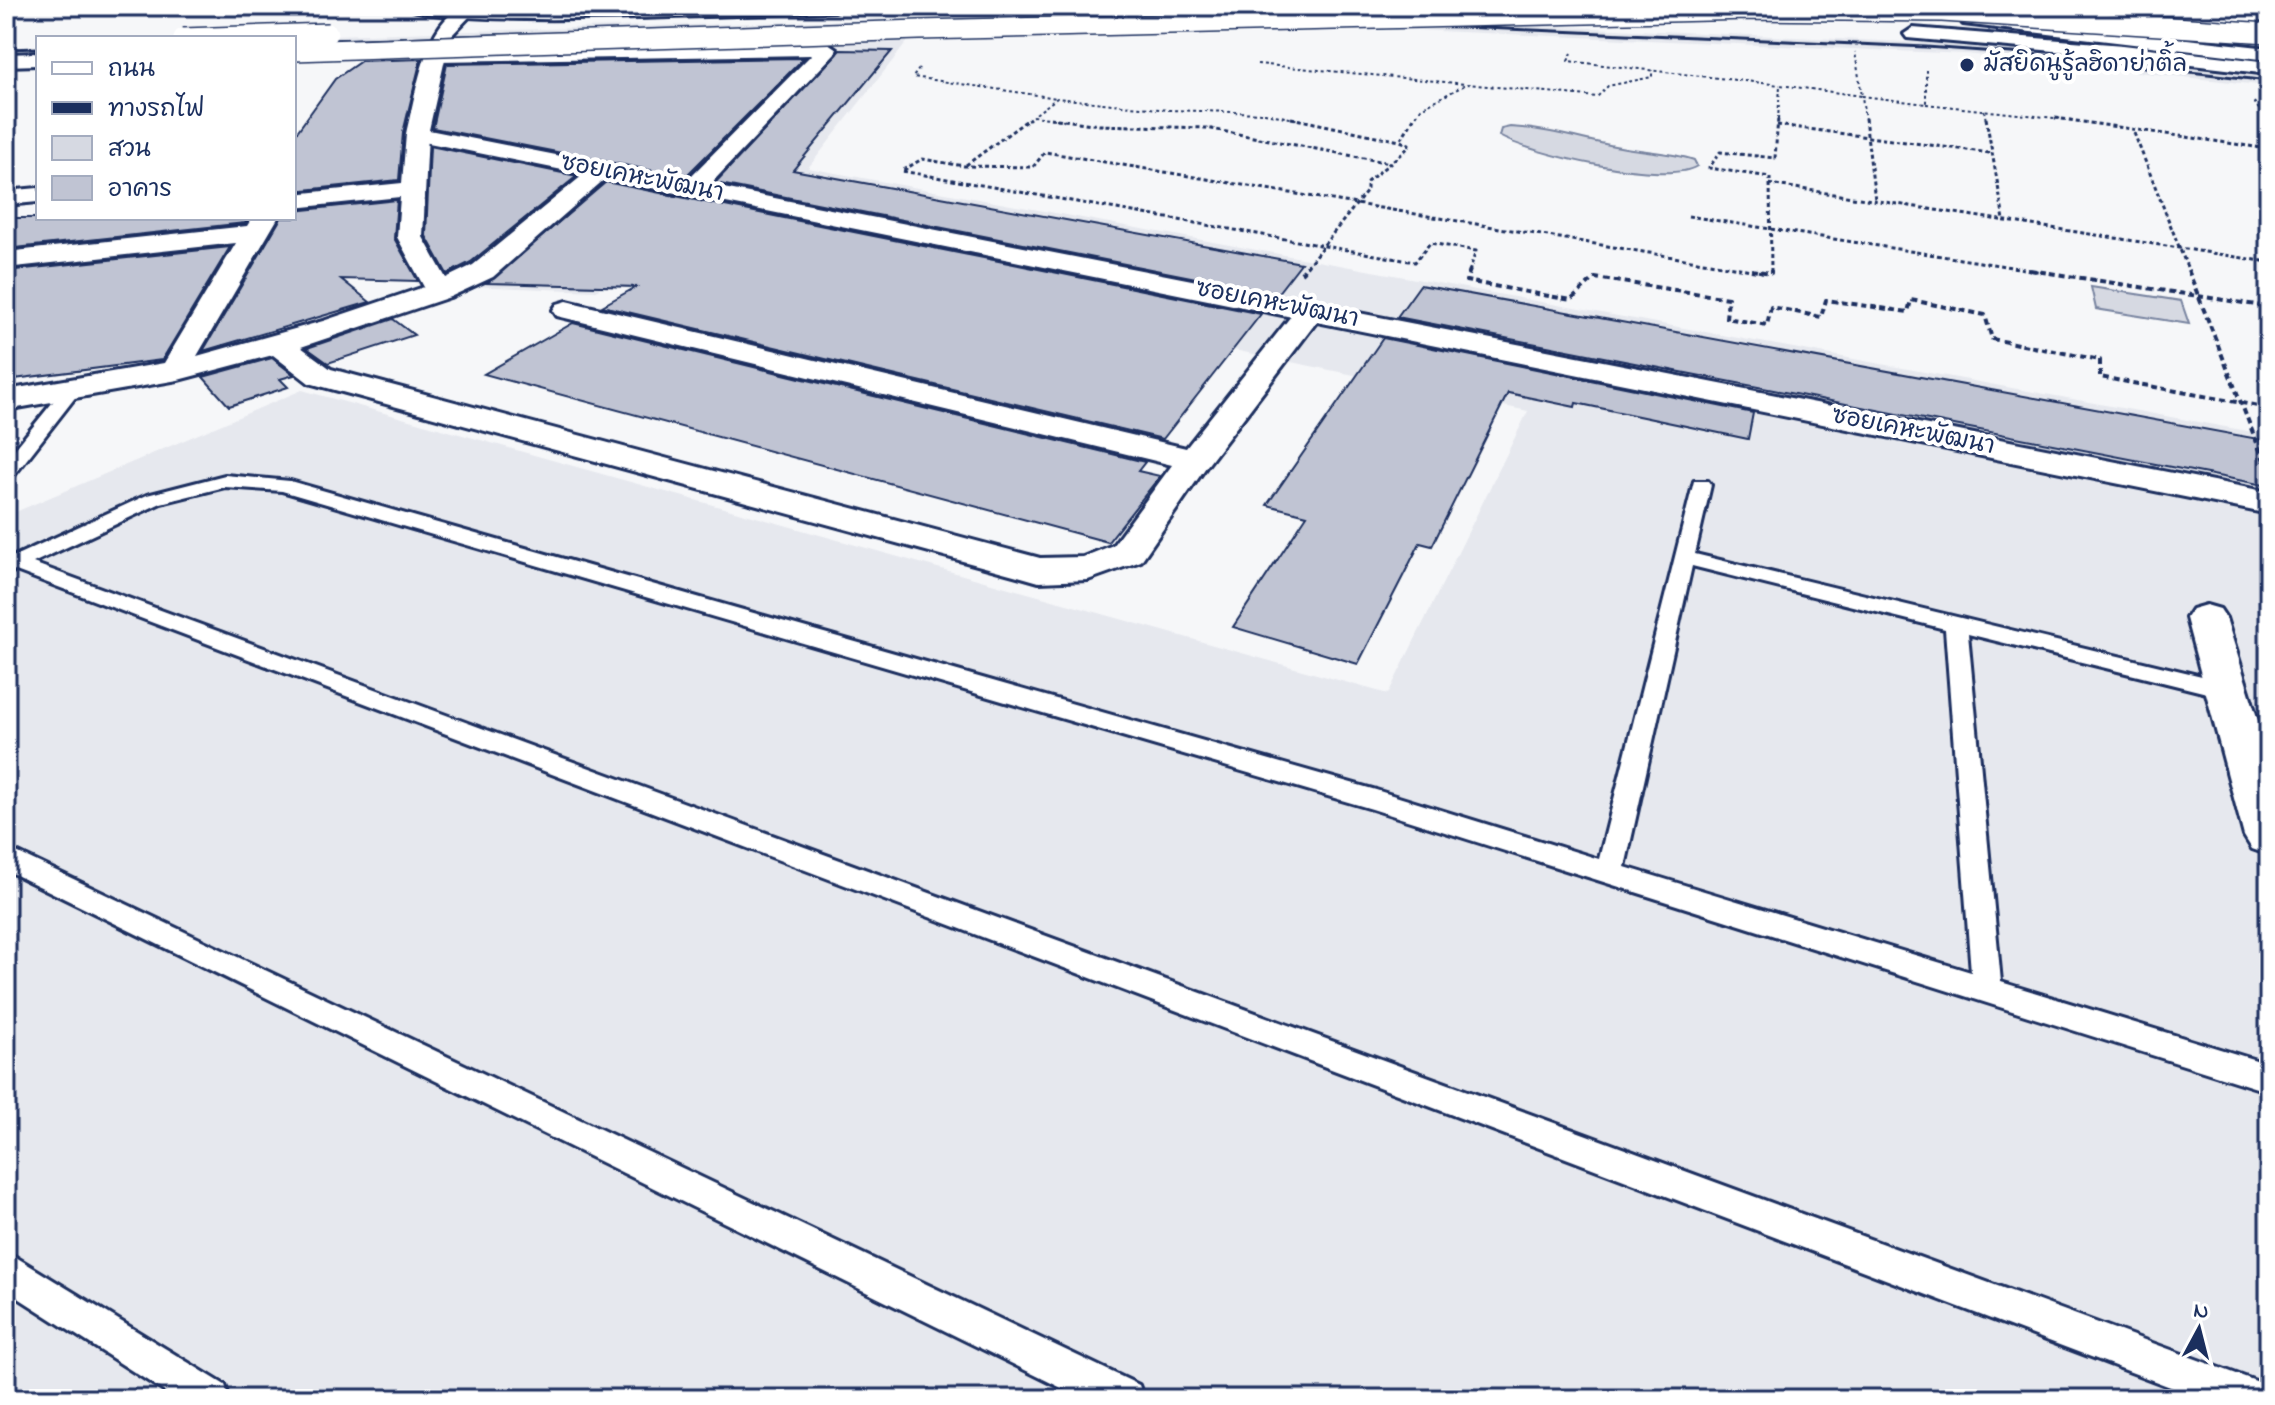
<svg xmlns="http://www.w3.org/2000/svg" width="2275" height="1405" font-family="'Indie Flower','Playpen Sans Thai',sans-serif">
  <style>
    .built { fill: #e6e8ee }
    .green { fill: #d6d9e2; stroke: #7884a0; stroke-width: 2 }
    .building { fill: #c0c4d3; stroke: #1b2f5e; stroke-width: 2 }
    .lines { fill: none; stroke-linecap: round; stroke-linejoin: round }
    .service-casing { stroke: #1b2f5e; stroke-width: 6 }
    .minor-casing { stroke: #1b2f5e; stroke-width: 6 }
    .tertiary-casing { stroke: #1b2f5e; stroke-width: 6 }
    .secondary-casing { stroke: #1b2f5e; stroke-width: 6 }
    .motorway-casing { stroke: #1b2f5e; stroke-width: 6 }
    .path-far2 { stroke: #1b2f5e; stroke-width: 2; stroke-dasharray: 3 3; stroke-linecap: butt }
    .path-far1 { stroke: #1b2f5e; stroke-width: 3; stroke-dasharray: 4 3; stroke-linecap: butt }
    .path { stroke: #1b2f5e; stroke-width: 4; stroke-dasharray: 6 4; stroke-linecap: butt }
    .service { fill: #fff; fill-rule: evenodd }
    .minor { fill: #fff; fill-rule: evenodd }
    .tertiary { fill: #fff; fill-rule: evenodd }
    .secondary { fill: #fff; fill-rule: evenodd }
    .motorway { fill: #fff; fill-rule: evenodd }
    .rail { stroke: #1b2f5e; stroke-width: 3 }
    .motorway-bridge-casing { stroke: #1b2f5e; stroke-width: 22; stroke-linecap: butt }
    .motorway-bridge { stroke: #fff; stroke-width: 19 }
    .poi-dot { fill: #1b2f5e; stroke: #fff; stroke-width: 3 }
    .labels { text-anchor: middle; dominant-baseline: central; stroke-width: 8; stroke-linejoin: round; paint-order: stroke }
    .far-poi-label { font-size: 24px; fill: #1b2f5e; stroke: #fff; text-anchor: start }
    .far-street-label { font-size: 24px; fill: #1b2f5e; stroke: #fff }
  </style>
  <rect width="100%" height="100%" fill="#f6f7f9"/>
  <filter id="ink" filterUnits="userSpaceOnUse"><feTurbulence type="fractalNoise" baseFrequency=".0125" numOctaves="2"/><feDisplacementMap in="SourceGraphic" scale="16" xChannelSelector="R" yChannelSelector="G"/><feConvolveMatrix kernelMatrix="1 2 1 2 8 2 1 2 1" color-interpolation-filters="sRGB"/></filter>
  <g filter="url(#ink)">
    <g class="built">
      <path d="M 1136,12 L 1276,14 L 1994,46 L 2269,76 L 2269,86 L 1967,54 L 1278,24 L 294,46 L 294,38 L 231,38 Z"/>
      <path d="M 908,41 L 808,168 L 2269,435 L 2269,1399 L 6,1399 L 6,516 L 302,390 L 1388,694 L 1528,411 L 650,229 L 597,291 L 416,284 L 399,186 L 294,197 L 294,178 L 300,158 L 407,146 L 433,51 L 516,49 L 499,105 L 658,133 L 760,44 Z"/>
    </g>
    <g class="green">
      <path d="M 1987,25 L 2269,57 L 2269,64 L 1991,36 Z"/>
      <path d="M 1510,127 C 1550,129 1582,140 1620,147 C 1645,152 1670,152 1694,160 L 1697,166 C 1667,186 1531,154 1499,136 L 1501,129 Z"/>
      <path d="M 2091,287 L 2181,301 L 2189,324 L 2096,309 Z"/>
    </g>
    <g class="building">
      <path d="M 840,50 L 892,51 L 793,170 L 1301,263 L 1277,294 L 715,183 Z"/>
      <path d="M 804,58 L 685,177 L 433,128 L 447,64 Z"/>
      <path d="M 421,59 L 403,133 L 399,180 L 294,191 L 294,136 L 335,79 L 361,61 Z"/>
      <path d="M 430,146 L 577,176 L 471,262 L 447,274 L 426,236 Z"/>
      <path d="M 606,182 L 1261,314 L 1163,439 L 602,306 L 636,287 L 487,283 Z"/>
      <path d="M 397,200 L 394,238 L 418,281 L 341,279 L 370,302 L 203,351 L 281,218 L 294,218 L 294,211 Z"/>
      <path d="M 6,218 L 248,218 L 245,223 L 6,249 Z"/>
      <path d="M 230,247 L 162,360 L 6,380 L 6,271 Z"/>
      <path d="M 1420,285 L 2269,441 L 2269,486 L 1397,317 Z"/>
      <path d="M 393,319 L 414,335 L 328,363 L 307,348 Z"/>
      <path d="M 573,323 L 1145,462 L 1138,471 L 1160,476 L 1108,542 L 484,374 Z"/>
      <path d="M 1383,338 L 1753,413 L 1748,439 L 1576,403 L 1575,407 L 1508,393 L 1432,546 L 1420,543 L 1358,664 L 1233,627 L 1307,515 L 1267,505 Z"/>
      <path d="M 272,358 L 294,375 L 280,379 L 288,387 L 229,406 L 203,377 Z"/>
    </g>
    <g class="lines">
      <g class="service-casing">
        <g id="service">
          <path d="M 2002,6 L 2030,6 L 2053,11 L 2048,14 Z"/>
          <path d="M 71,386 L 80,391 L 77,395 L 13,477 L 6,479 L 6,460 L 65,387 Z"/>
          <path d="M 225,475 L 290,481 L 1376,790 L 1599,859 L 1694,481 L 1708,481 L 1711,485 L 1695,554 L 2235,684 L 2239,690 L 2235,696 L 2227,698 L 1968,634 L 2001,982 L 2269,1064 L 2269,1092 L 1372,809 L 282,491 L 225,487 L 161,503 L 33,563 L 2253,1380 L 2267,1385 L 2269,1399 L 2202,1399 L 16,571 L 6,573 L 6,560 L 147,495 ZM 1692,566 L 1945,629 L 1971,972 L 1625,867 Z"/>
          <path d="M 6,847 L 1139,1385 L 1144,1399 L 1084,1399 L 6,870 Z"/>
          <path d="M 6,1251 L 225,1385 L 230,1399 L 176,1399 L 6,1290 Z"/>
        </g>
      </g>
      <g class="minor-casing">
        <g id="minor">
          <path d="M 828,43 L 837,49 L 835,53 L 701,194 L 683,194 L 680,189 L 683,184 L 811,55 L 437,61 L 427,55 L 437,49 Z"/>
          <path d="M 417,127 L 428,134 L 423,237 L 446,278 L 473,265 L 594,166 L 610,166 L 614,171 L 493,277 L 450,297 L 301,347 L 331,369 L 1040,558 L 1083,557 L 1113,545 L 1172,465 L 557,316 L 553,310 L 557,304 L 567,301 L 1186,448 L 1299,306 L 1309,303 L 1319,306 L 1324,312 L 1206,467 L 1141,561 L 1088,580 L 1039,582 L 1025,578 L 309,383 L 273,355 L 178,380 L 6,410 L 6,390 L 164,363 L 236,243 L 6,268 L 6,252 L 247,226 L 252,218 L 278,218 L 197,356 L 323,321 L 424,287 L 397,237 L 400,197 L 294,208 L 294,194 L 402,183 L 406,134 Z"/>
          <path d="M 38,188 L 38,202 L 6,205 L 6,191 Z"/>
          <path d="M 2206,605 L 2220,609 L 2226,618 L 2269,756 L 2269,855 L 2252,849 L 2244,836 L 2186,618 L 2192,609 Z"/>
        </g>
      </g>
      <g class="tertiary-casing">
        <path id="tertiary" d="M 464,8 L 473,13 L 450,37 L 429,130 L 2269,492 L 2269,514 L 409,139 L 406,134 C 415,100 425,17 464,8 Z"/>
      </g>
      <g class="secondary-casing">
        <g id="secondary">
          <path d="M 405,6 L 535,9 L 844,6 L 835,11 C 778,13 430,31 405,6 Z"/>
          <path d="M 1969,15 L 2269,48 L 2269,60 L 1963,24 L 1960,20 Z"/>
        </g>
      </g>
      <g class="motorway-casing">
        <g id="motorway">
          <path d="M 2087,6 L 2166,6 L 2269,14 L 2269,24 L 2096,11 Z"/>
          <path d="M 1913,28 L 2123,45 L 2269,62 L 2269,74 L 2123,57 L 1907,38 L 1904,34 Z"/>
          <path d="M 38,53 L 38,65 L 6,66 L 6,54 Z"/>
        </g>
      </g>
      <g class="path-far2">
        <path d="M 1572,53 L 1568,61 L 1780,85"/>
        <path d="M 1257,64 L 1466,84"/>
        <path d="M 919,69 L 913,77 L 1057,98"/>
        <path d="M 2254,102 L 2266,120"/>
        <path d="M 1926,104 L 2073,120"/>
        <path d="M 1984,110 L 1986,120"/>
        <path d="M 1027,120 L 1033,116"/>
        <path d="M 1065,120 L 1033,116 L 1057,98 L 1168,110 L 1265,113 L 1300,120"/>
        <path d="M 1413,120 L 1421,108 L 1467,84 L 1597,97 L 1608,86 L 1652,77 L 1652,70"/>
        <path d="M 1778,120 L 1780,85 L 1862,96 L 1855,52"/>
        <path d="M 1865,120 L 1862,96 L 1926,104 L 1926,70"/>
      </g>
      <g class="path-far1">
        <path d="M 1050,118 L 1099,125 L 1206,128 L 1390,163"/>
        <path d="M 1291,118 L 1400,141"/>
        <path d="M 1865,118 L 1875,200"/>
        <path d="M 1986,118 L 2004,220"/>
        <path d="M 2055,118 L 2269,149"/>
        <path d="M 2265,118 L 2269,124"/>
        <path d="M 1777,125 L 1990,153"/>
        <path d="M 2134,133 L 2189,272"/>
        <path d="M 966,165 L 1030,118"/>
        <path d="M 1769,184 L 2269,262"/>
        <path d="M 1688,216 L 2043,272"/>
        <path d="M 1302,272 L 1367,191 L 1367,182 L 1408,148 L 1409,144 L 1400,141 L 1414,118"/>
        <path d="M 1469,272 L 1476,251 L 1430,243 L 1415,262 L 902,171 L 922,159 L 964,166 L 1033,167 L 1045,152 L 1763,272"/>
        <path d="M 1771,272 L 1770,177 L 1709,168 L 1720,152 L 1775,158 L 1778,118"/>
      </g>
      <g class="path">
        <path d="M 1470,270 L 1466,281 L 1571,300 L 1595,278 L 1728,298 L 1726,318 L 1767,325 L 1771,307 L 1821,317 L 1826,300 L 1908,312 L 1911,300 L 1985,315 L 1992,339 L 2100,360 L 2100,377 L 2269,408"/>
        <path d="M 1751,270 L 1771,273 L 1771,270"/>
        <path d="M 2030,270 L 2269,307"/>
        <path d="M 2188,270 L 2265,463"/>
        <path d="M 1301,273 L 1304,270"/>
      </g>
      <use href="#service" class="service"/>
      <use href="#minor" class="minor"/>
      <use href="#tertiary" class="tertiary"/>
      <use href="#secondary" class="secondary"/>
      <use href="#motorway" class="motorway"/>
      <g class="rail">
        <path d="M 294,41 L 1137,16 L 1277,19 L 1926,47 L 2040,55 L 2269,81"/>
        <path d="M 6,49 L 38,48"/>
      </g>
      <g class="motorway-bridge-casing">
        <g id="motorway-bridge">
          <path d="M 183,38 L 328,33"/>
          <path d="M 294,51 L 919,30 L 1749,10 L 1942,12 L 2269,33"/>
        </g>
      </g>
      <use href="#motorway-bridge" class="motorway-bridge"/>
    </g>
  </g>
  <circle class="poi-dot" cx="1967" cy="65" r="8"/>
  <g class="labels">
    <g class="far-poi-label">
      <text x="1983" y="65">มัสยิดนูรู้ลฮิดาย่าติ้ล</text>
    </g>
    <g class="far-street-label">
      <text transform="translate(642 179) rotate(11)">ซอยเคหะพัฒนา</text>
      <text transform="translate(1277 305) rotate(11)">ซอยเคหะพัฒนา</text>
      <text transform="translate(1913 432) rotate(11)">ซอยเคหะพัฒนา</text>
    </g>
  </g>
  <rect width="2275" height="1405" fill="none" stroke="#fff" stroke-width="32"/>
  <rect x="16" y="16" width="2243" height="1373" fill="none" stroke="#1b2f5e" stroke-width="3" filter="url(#ink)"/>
  <rect x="36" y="36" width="260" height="184" fill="#ffffff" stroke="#a4acbf" stroke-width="2"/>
  <rect x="52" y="62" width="40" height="12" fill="#ffffff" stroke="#a4acbf" stroke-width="2"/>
  <text x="108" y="76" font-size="24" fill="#1b2f5e">ถนน</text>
  <rect x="52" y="102" width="40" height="12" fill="#1b2f5e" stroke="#a4acbf" stroke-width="2"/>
  <text x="108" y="116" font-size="24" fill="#1b2f5e">ทางรถไฟ</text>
  <rect x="52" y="136" width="40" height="24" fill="#d6d9e2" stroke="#a4acbf" stroke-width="2"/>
  <text x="108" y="156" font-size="24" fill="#1b2f5e">สวน</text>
  <rect x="52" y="176" width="40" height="24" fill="#c0c4d3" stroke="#a4acbf" stroke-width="2"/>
  <text x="108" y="196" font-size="24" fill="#1b2f5e">อาคาร</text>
  <g transform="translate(2199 1329) rotate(7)" stroke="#ffffff" stroke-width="6" paint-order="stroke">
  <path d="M0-6L14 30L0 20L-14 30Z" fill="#1b2f5e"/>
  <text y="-12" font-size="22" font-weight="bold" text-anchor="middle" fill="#1b2f5e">N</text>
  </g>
</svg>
